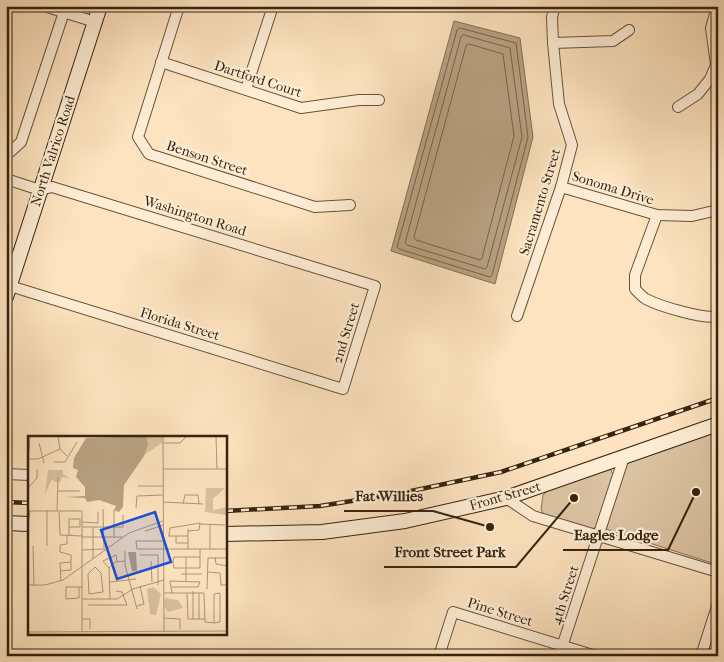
<svg xmlns="http://www.w3.org/2000/svg" width="724" height="662" font-family="'IM FELL French Canon',serif">
  <style>
    .green { fill: #dbc2a1; stroke: #887257 }
    .water { fill: #b9a282; stroke: #856f53 }
    .lines { fill: none; stroke-linecap: round; stroke-linejoin: round }
    .shore { stroke: #786248; stroke-width: 1 }
    .street-casing { stroke: #68533a; stroke-width: 12 }
    .secondary-casing { stroke: #36230d; stroke-width: 16 }
    .street { stroke: #feedd5; stroke-width: 10 }
    .secondary { stroke: #feedd5; stroke-width: 14 }
    .rail-casing { stroke: #36230d; stroke-width: 4.5 }
    .rail { stroke: #feedd5; stroke-width: 2.5; stroke-dasharray: 8; stroke-linecap: butt }
    .labels { text-anchor: middle; dominant-baseline: central; stroke-width: 4.5; stroke-linejoin: round; paint-order: stroke }
    .street-label { font-size: 14px; fill: #36230d; stroke: #feedd5 }
    .inset-road { fill: none; stroke: #ad9678; stroke-width: 1 }
    .view { fill: #1d4ed8; fill-opacity: 0.15; stroke: #1d4ed8; stroke-width: 2.5 }
    .inset-edge { fill: none; stroke: #36230d; stroke-width: 2.5 }
    .leader { fill: none; stroke: #36230d; stroke-width: 2 }
    .callout-dot { fill: #36230d; stroke: #feedd5; stroke-width: 2 }
    .callout-label { font-size: 15px; text-anchor: middle; font-weight: bold; fill: #36230d; stroke: #feedd5; stroke-width: 4.5; stroke-linejoin: round; paint-order: stroke }
  </style>
  <rect width="100%" height="100%" fill="#fde3bf"/>
  <filter id="stains"><feTurbulence type="fractalNoise" baseFrequency=".004" numOctaves="4"/><feColorMatrix values="0 0 0 0 .2 0 0 0 0 .09 0 0 0 0 .02 0 0 0 .5 -.17"/></filter>
  <radialGradient id="worn" r=".72"><stop offset=".6" stop-color="#630" stop-opacity="0"/><stop offset="1" stop-color="#630" stop-opacity=".3"/></radialGradient>
  <g class="green">
    <path d="M 718,429 L 718,565 L 606,529 L 628,461 Z"/>
    <path d="M 606,469 L 611,470 L 613,475 L 598,524 L 595,528 L 588,529 L 545,516 L 541,510 L 543,495 L 548,490 Z"/>
  </g>
  <path class="water" d="M 454,21 L 520,38 L 533,137 L 495,284 L 391,251 Z"/>
  <g class="lines">
    <g class="shore">
      <path d="M 460,28 L 516,43 L 528,137 L 492,275 L 490,277 L 399,249 L 397,247 L 457,30 Z"/>
      <path d="M 464,35 L 510,48 L 522,137 L 487,267 L 485,269 L 407,245 L 405,243 L 461,37 Z"/>
      <path d="M 469,44 L 503,54 L 514,136 L 482,258 L 480,260 L 416,240 L 414,237 L 466,46 Z"/>
    </g>
    <g class="street-casing">
      <g id="street">
        <path d="M 44,6 L 95,22"/>
        <path d="M 179,6 L 138,137 L 149,154 L 315,207 L 350,205"/>
        <path d="M 553,43 L 613,41 L 629,30"/>
        <path d="M 161,62 L 301,108 L 359,100 L 379,100"/>
        <path d="M 246,89 L 273,6"/>
        <path d="M 678,107 L 698,94 L 710,79 L 716,65 L 711,28 L 717,6"/>
        <path d="M 6,152 L 10,152 L 21,142 L 66,6"/>
        <path d="M 6,179 L 40,190 L 52,187 L 375,286 L 343,389 L 10,286"/>
        <path d="M 561,187 L 657,215 L 692,216 L 718,210"/>
        <path d="M 657,215 L 635,275 L 635,289 C 638,292 642,297 646,299 C 659,306 705,320 718,316"/>
        <path d="M 517,316 L 561,187 L 572,145 L 559,104 L 553,43 L 552,17 L 555,6"/>
        <path d="M 6,474 L 29,475"/>
        <path d="M 506,498 L 533,516 L 718,572"/>
        <path d="M 439,656 L 453,612 L 596,656"/>
        <path d="M 559,656 L 624,457"/>
        <path d="M 701,656 L 718,603"/>
      </g>
    </g>
    <g class="secondary-casing">
      <g id="secondary">
        <path d="M 6,297 L 100,6"/>
        <path d="M 6,523 L 29,524"/>
        <path d="M 225,534 L 322,532 L 405,521 L 506,498 L 718,424"/>
      </g>
    </g>
    <use href="#street" class="street"/>
    <use href="#secondary" class="secondary"/>
    <g class="rail-casing">
      <g id="rail">
        <path d="M 6,502 L 29,503"/>
        <path d="M 225,511 L 320,506 L 402,493 L 501,472 L 718,398"/>
      </g>
    </g>
    <use href="#rail" class="rail"/>
  </g>
  <g class="labels">
    <g class="street-label">
      <text transform="translate(258 79) rotate(18)">Dartford Court</text>
      <text transform="translate(53 151) rotate(-72)">North Valrico Road</text>
      <text transform="translate(207 158) rotate(18)">Benson Street</text>
      <text transform="translate(613 188) rotate(17)">Sonoma Drive</text>
      <text transform="translate(540 202) rotate(-73)">Sacramento Street</text>
      <text transform="translate(195 216) rotate(17)">Washington Road</text>
      <text transform="translate(180 324) rotate(17)">Florida Street</text>
      <text transform="translate(346 333) rotate(-73)">2nd Street</text>
      <text transform="translate(505 496) rotate(-16)">Front Street</text>
      <text transform="translate(565 595) rotate(-72)">4th Street</text>
      <text transform="translate(500 612) rotate(17)">Pine Street</text>
    </g>
  </g>
  <g transform="translate(28 436)">
    <rect width="199" height="199" fill="#fde3bf"/>
    <path d="M 119,0 L 135,0 L 134,7 L 116,19 L 120,9 ZM 20,34 L 35,34 L 35,38 L 42,42 L 34,41 L 32,46 L 27,46 L 24,43 L 17,58 ZM 178,52 L 197,52 L 185,63 L 185,74 L 199,71 L 199,79 L 177,76 ZM 125,151 L 133,158 L 128,179 L 122,178 L 119,153 ZM 137,162 L 150,164 L 155,172 L 140,176 L 136,170 Z" fill="#dbc2a1"/>
    <path d="M 119,0 L 120,9 L 116,20 L 96,49 L 95,71 L 91,76 L 86,74 L 88,70 L 71,64 L 59,66 L 57,62 L 37,61 L 57,60 L 57,51 L 48,41 L 50,34 L 45,32 L 46,22 L 58,2 ZM 100,116 L 108,116 L 109,135 L 104,135 Z" fill="#b9a282"/>
    <path class="inset-road" d="M 30,0 L 32,13 L 39,20M 135,0 L 136,196M 188,0 L 189,33M 11,7 L 16,27M 135,7 L 152,7 L 159,0M 0,23 L 10,23 L 32,13M 26,26 L 37,26 L 49,6M 0,29 L 2,0M 135,33 L 199,33M 110,50 L 135,50M 0,52 L 9,42 L 9,33M 30,55 L 52,55M 135,66 L 175,68M 155,68 L 157,59 L 170,59 L 171,68M 108,72 L 109,60 L 135,59M 75,73 L 76,114M 29,74 L 30,41M 86,74 L 86,102M 0,75 L 54,75 L 54,196M 31,76 L 32,99 L 54,100M 54,86 L 70,87 L 70,76M 172,88 L 197,89M 0,90 L 2,75M 41,91 L 52,91 L 52,83 L 41,83 L 41,100M 54,91 L 95,91 L 95,79M 117,95 L 136,89M 140,100 L 160,100M 141,100 L 142,92 L 172,87 L 171,94 L 160,95M 148,100 L 148,107 L 160,107M 54,101 L 94,101M 136,105 L 108,105 L 109,113 L 199,113M 5,110 L 6,150M 19,110 L 19,74M 160,113 L 160,93M 182,113 L 182,88M 54,114 L 75,113M 97,115 L 97,129 L 109,173M 112,119 L 130,119 L 130,149M 187,121 L 188,128 L 199,130M 65,123 L 65,91M 123,125 L 124,146M 145,126 L 146,132 L 172,132 L 172,113M 145,126 L 146,121 L 172,121M 67,131 L 73,137 L 75,156 L 61,158 L 60,138 ZM 81,132 L 75,125 L 88,119 L 89,125M 32,135 L 43,134 L 43,119 L 32,116 L 32,109 L 39,108 L 39,100M 180,136 L 192,137 L 193,149 L 199,149M 153,138 L 174,138M 33,145 L 32,127 L 43,126M 158,145 L 158,121M 82,146 L 108,143M 0,149 L 17,149 L 35,144 L 101,97 L 135,85M 51,151 L 51,162 L 38,163 L 38,151 L 55,151M 179,153 L 180,122 L 199,122M 165,155 L 165,183M 136,157 L 176,157 L 177,186 L 186,187M 144,157 L 142,145 L 172,146 L 170,151 L 144,151M 159,157 L 160,183 L 177,183M 171,157 L 171,183M 192,157 L 192,186 L 186,187 L 186,158 ZM 55,163 L 89,163 L 105,153 L 136,144M 82,163 L 81,132 L 87,126 L 97,125M 60,169 L 99,169 L 94,156 L 88,155M 109,170 L 116,168 L 112,150M 136,182 L 152,183 L 152,193M 54,183 L 62,183 L 62,193M 0,196 L 199,195"/>
    <path class="view" d="M 127,76 L 143,126 L 89,143 L 73,94 Z"/>
    <rect width="199" height="199" class="inset-edge"/>
  </g>
  <path class="leader" d="M490 527L433 511H344M696 492L668 550H563M574 498L516 567H384"/>
  <g class="callout-dot">
    <circle cx="490" cy="527" r="5"/>
    <circle cx="696" cy="492" r="5"/>
    <circle cx="574" cy="498" r="5"/>
  </g>
  <g class="callout-label">
    <text x="389" y="501">Fat Willies</text>
    <text x="616" y="540">Eagles Lodge</text>
    <text x="450" y="557">Front Street Park</text>
  </g>
  <rect width="724" height="662" fill="none" stroke="#fde3bf" stroke-width="25"/>
  <rect x="8" y="8" width="709" height="647" fill="none" stroke="#36230d" stroke-width="2.5"/>
  <rect x="12" y="12" width="699" height="637" fill="none" stroke="#36230d"/>
  <rect width="100%" height="100%" filter="url(#stains)"/>
  <rect width="100%" height="100%" fill="url(#worn)"/>
</svg>
